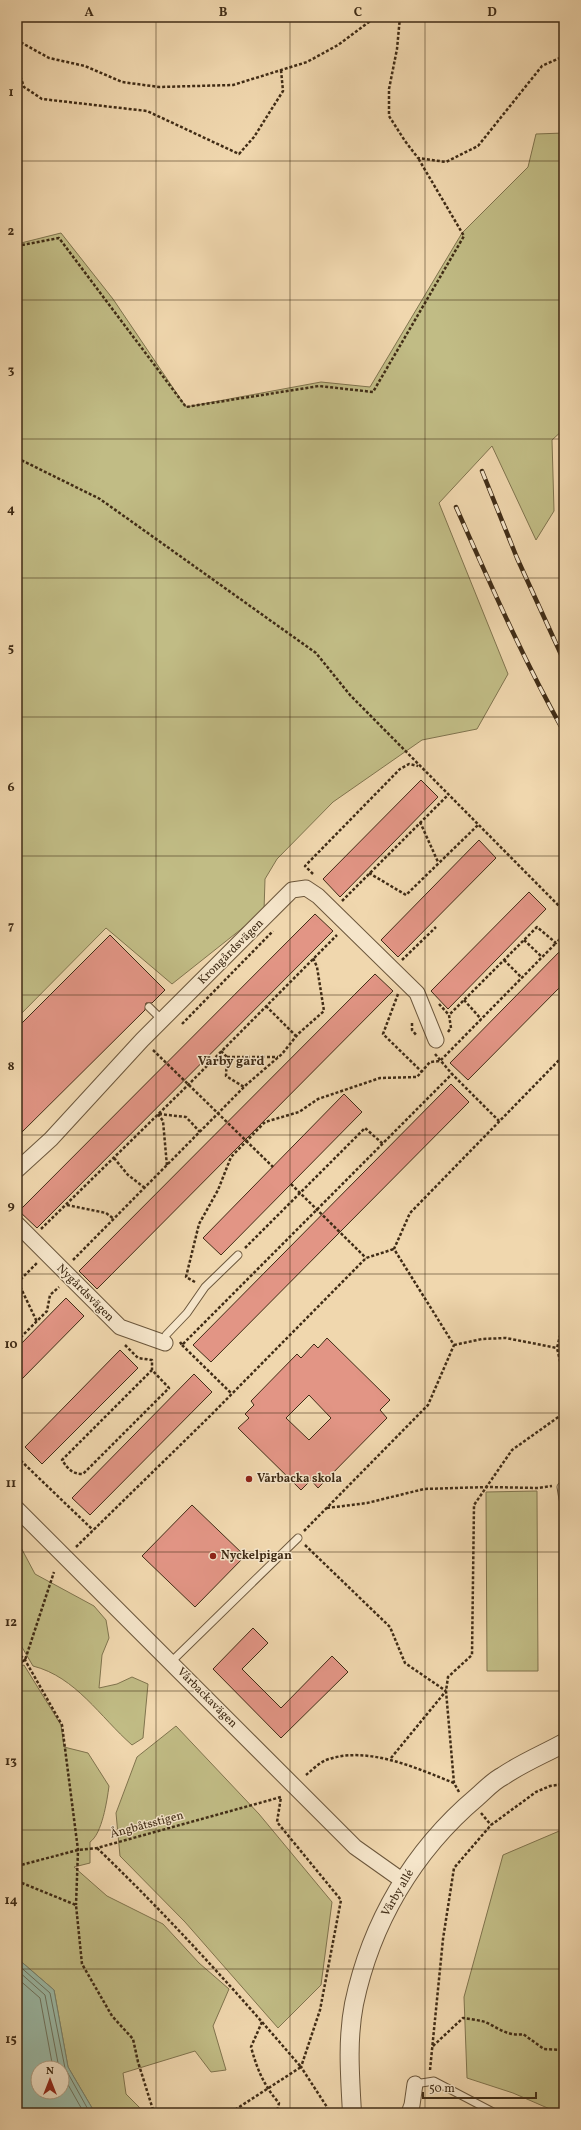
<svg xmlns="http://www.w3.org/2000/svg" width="581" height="2130" font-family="Vollkorn,serif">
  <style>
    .green { fill: #c1bc85; stroke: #80744e }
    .water { fill: #9bbaa7; stroke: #77816d; fill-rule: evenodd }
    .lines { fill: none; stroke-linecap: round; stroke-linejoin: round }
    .shore { stroke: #6e735e; stroke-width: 1 }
    .building { fill: #e29585; stroke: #402c16; fill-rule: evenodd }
    .service-casing { stroke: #6c573c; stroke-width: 9 }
    .minor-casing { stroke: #6c573c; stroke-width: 17 }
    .tertiary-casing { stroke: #6c573c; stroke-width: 20 }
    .path { stroke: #402c16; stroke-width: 2.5; stroke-dasharray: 3 2; stroke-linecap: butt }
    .service { stroke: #f5e5ca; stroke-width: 7 }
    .minor { stroke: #f5e5ca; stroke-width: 15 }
    .tertiary { stroke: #f5e5ca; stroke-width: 18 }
    .rail-casing { stroke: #402c16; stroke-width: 4.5 }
    .rail { stroke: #f5e5ca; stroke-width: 3; stroke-dasharray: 9; stroke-linecap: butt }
    .grid { fill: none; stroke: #402c16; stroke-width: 1; stroke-opacity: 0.55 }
    .poi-dot { fill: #8f2418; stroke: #f5e5ca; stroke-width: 1.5 }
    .labels { text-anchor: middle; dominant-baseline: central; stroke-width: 3; stroke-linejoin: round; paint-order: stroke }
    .street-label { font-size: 12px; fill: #402c16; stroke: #f5e5ca }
    .poi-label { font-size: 12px; font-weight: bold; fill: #402c16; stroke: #f5e5ca; text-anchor: start }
    .neighbourhood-label { font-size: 13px; font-weight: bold; fill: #402c16; stroke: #f5e5ca }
    .neatline { fill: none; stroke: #402c16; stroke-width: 1.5 }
    .grid-label { font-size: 13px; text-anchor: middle; font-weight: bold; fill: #402c16 }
  </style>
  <rect width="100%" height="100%" fill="#f0d7ae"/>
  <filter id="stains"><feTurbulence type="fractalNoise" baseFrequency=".005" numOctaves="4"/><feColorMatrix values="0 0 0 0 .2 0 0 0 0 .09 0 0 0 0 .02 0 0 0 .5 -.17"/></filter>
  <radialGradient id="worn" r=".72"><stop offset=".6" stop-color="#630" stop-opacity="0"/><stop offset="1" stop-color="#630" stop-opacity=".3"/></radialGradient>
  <g class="green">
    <path d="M 564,133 L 564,429 L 552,440 L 554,511 L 536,540 L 492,446 L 439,503 L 508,674 L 477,729 L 422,740 L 333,802 L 277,859 L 265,879 L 264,911 L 172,984 L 106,928 L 17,1018 L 17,244 L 61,233 L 113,299 L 186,407 L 321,382 L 370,387 L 462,233 L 528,167 L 536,134 Z"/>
    <path d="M 537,1491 L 538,1671 L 487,1671 L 486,1492 Z"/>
    <path d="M 17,1540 L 35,1574 L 94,1606 L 106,1620 L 109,1638 L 102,1655 L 99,1688 L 117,1684 L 132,1677 L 148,1684 L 143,1738 L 132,1745 C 100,1717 76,1677 33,1666 L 19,1642 L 17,1642 Z"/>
    <path d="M 24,1665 L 61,1725 L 64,1747 L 88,1753 L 109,1786 C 107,1801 102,1834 90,1842 L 90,1863 L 74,1867 L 107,1896 L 163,1924 L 199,1963 L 229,1989 L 213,2026 L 226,2070 L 211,2072 L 195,2051 L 123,2073 L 126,2094 L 145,2113 L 95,2113 L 68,2067 L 54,1990 L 17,1958 L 17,1668 Z"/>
    <path d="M 176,1726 L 259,1814 L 332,1902 L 321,1985 L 278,2028 L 185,1922 L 120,1856 L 116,1813 L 137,1757 Z"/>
    <path d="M 564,1829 L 564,2113 L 559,2113 L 513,2093 L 467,2078 L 464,1997 L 503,1855 Z"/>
  </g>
  <path class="water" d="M 17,1958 L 54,1990 L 68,2067 L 95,2113 L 17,2113 ZM 38,2068 L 62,2068 L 62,2092 L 38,2092 Z"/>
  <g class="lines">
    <g class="shore">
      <path d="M 17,1964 L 50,1993 L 65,2068 L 90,2113"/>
      <path d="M 17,1970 L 45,1995 L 59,2068"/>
      <path d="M 17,1978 L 40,1998 L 53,2068"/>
      <path d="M 62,2074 L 84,2113"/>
    </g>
  </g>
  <g class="building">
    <path d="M 421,780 L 438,797 L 340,897 L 323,879 Z"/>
    <path d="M 479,840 L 496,858 L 398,957 L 381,940 Z"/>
    <path d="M 529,892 L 546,909 L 448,1009 L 431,991 Z"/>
    <path d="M 315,914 L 333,931 L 37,1228 L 19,1211 Z"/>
    <path d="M 110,935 L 165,990 L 152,1003 L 146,1003 L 145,1010 L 17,1137 L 17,1028 Z"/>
    <path d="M 564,947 L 564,983 L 468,1080 L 450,1063 Z"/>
    <path d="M 375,974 L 393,991 L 97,1289 L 79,1271 Z"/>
    <path d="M 451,1084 L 469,1102 L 211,1362 L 193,1345 Z"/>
    <path d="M 344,1094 L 362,1112 L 221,1255 L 203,1238 Z"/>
    <path d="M 66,1298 L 84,1316 L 17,1384 L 17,1348 Z"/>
    <path d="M 327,1338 L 390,1400 L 380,1410 L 387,1418 L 318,1488 L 311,1480 L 301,1490 L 238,1428 L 249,1418 L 245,1414 L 254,1405 L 251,1401 L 297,1354 L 301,1358 L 314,1344 L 318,1348 ZM 309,1395 L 331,1418 L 309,1440 L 286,1418 Z"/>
    <path d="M 120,1350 L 138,1368 L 42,1464 L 25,1447 Z"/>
    <path d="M 194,1374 L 212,1392 L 90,1515 L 72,1498 Z"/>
    <path d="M 192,1505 L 245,1556 L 195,1607 L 142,1556 Z"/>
    <path d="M 253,1628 L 268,1643 L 242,1669 L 281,1708 L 332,1656 L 348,1672 L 281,1738 L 213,1669 Z"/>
  </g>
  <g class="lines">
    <g class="service-casing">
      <g id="service">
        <path d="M 149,1007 L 162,1020"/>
        <path d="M 165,1343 L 166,1335 L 187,1313 L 205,1287 L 238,1255"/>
        <path d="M 561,1487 L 563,1499"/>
        <path d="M 171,1662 L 298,1538"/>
        <path d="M 415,2084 L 434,2081 L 495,2113"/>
      </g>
    </g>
    <g class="minor-casing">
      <g id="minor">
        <path d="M 17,1170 L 51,1139 L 142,1040 L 292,890 L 306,888 L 318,896 L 417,993 L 436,1040"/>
        <path d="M 17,1224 L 120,1327 L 165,1343"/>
        <path d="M 17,1509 L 355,1847 L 403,1881"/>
        <path d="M 409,2113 L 412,2105 L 415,2084"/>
      </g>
    </g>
    <g class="tertiary-casing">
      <path id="tertiary" d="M 352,2113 C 350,2077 347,2040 354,2004 C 371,1923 413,1851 477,1797 C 485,1790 493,1781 503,1776 C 522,1763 544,1754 564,1743"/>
    </g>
    <g class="path">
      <path d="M 400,17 L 397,49 L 389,89 L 389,116 L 405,141 L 418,158 L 446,162 L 478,146 L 542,66 L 564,56"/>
      <path d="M 17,47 L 22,43 L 49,58 L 85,66 L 122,82 L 159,87 L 233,85 L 307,62 L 338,45 L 369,22 L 371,17"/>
      <path d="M 17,67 L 24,87 L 42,99 L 147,111 L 239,154 L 254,137 L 283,91 L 281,70"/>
      <path d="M 17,246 L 59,238 L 186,407 L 319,386 L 373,392 L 464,236 L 418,158"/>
      <path d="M 17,458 L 100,499 L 316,653 L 350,695 L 564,911"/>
      <path d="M 420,822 L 438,862"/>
      <path d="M 369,873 L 406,895 L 478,825"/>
      <path d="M 313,874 L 305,866 L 400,769 L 409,764 L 418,766"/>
      <path d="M 342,901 L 448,795"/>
      <path d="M 524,940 L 542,957"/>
      <path d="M 402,960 L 436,927"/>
      <path d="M 504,960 L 522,978"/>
      <path d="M 398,994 L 383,1034 L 422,1072"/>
      <path d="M 464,1000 L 481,1019"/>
      <path d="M 439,1004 L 449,1015"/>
      <path d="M 266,1006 L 296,1036"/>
      <path d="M 412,1023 L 412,1030 L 417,1036"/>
      <path d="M 182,1024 L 273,931"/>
      <path d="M 448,1032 L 451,1028 L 449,1015 L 537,927 L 556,943 L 564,935"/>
      <path d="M 153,1050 L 273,1167"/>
      <path d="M 221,1051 L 227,1057 L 226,1076 L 244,1087"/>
      <path d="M 435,1054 L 452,1074"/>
      <path d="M 227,1057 L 278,1057"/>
      <path d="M 158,1114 L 163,1121 L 167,1166"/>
      <path d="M 159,1114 L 186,1117 L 200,1132"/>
      <path d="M 114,1158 L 128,1175 L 145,1188"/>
      <path d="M 291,1184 L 366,1258"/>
      <path d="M 67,1205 L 106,1213 L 114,1219"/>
      <path d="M 41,1229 L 189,1084 L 337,935"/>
      <path d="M 245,1248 L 365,1128 L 383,1144"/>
      <path d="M 73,1260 L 246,1085 L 282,1054 L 298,1034 L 324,1011 L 317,967 L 313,958"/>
      <path d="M 18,1282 L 37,1322"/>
      <path d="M 195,1282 L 186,1277 L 199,1224 L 218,1190 L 231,1157 L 265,1122 L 299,1112 L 318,1099 L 380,1078 L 417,1077 L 430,1062 L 440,1061 L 556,943"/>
      <path d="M 17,1283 L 37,1263"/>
      <path d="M 564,1320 L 557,1348 L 564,1378"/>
      <path d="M 17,1341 L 47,1311 L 50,1295 L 59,1287"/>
      <path d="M 180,1342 L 182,1345 L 452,1074 L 499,1121"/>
      <path d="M 125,1345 L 138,1358 L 152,1360 L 152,1370 L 169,1388 L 83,1474 C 72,1474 68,1469 62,1460 L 152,1370"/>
      <path d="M 182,1345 L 232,1394"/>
      <path d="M 454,1345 L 482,1339 L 506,1338 L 557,1348"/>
      <path d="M 17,1457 L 93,1530"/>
      <path d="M 327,1508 L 367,1503 L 424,1489 L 487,1487 L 538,1488 L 552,1486"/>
      <path d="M 304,1531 L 428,1405 L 454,1345 L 394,1249 L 410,1213 L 564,1055"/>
      <path d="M 305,1545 L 390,1627 L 405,1663 L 446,1691"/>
      <path d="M 76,1547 L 210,1416 L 366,1258 L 394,1249"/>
      <path d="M 17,1652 L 25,1660 L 62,1725 L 78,1850 L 76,1905"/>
      <path d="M 17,1664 L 25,1660 L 54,1572"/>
      <path d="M 391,1758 L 446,1691"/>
      <path d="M 306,1775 C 312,1770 319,1763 326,1760 C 367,1745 416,1768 454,1783"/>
      <path d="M 459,1792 L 454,1783 L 446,1691 L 448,1677 L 472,1655 L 474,1505 L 512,1450 L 564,1413"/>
      <path d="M 481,1813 L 491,1825"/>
      <path d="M 97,1848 C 169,1917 236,1991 301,2067 L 230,2113"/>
      <path d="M 17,1866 L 78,1850 L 97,1848 L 281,1797 L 277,1822 L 341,1900 L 320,2010 L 301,2067 L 327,2107 L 328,2113"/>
      <path d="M 17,1881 L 76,1905 L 82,1964 L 112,2016 L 133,2039 L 138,2062 L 154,2113"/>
      <path d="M 262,2022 L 251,2047 C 257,2069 264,2086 279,2103 L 277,2111 L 273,2113"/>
      <path d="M 433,2046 L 463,2018 C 470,2019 478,2020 485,2022 C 497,2027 508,2037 523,2034 L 544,2049 L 564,2050"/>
      <path d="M 430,2070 L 443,1939 L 454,1868 L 491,1825 L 536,1792 L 550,1786 L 564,1784"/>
    </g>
    <use href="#service" class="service"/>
    <use href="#minor" class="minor"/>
    <use href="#tertiary" class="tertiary"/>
    <g class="rail-casing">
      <g id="rail">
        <path d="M 482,471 L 517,558 L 564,661"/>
        <path d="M 456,507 C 490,583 523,659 564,732"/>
      </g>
    </g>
    <use href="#rail" class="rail"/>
  </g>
  <path class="grid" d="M 156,17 L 156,2113M 290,17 L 290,2113M 425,17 L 425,2113M 17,161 L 564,161M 17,300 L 564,300M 17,439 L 564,439M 17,578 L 564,578M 17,717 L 564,717M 17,856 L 564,856M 17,995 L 564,995M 17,1135 L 564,1135M 17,1274 L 564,1274M 17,1413 L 564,1413M 17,1552 L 564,1552M 17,1691 L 564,1691M 17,1830 L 564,1830M 17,1969 L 564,1969"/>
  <g class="poi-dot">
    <circle cx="249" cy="1479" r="4"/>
    <circle cx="213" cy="1556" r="4"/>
  </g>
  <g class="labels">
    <g class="street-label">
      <text transform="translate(231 952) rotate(-45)">Krongårdsvägen</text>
      <text transform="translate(85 1293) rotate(45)">Nygårdsvägen</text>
      <text transform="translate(207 1698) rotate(45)">Vårbackavägen</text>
      <text transform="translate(147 1825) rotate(-15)">Ångbåtsstigen</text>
      <text transform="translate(398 1893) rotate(-60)">Vårby allé</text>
    </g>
    <g class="poi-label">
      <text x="257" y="1479">Vårbacka skola</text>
      <text x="221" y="1556">Nyckelpigan</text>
    </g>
    <g class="neighbourhood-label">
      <text x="231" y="1062">Vårby gård</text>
    </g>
  </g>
  <rect width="581" height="2130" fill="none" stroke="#f0d7ae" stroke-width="44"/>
  <g transform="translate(50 2080)"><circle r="19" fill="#f5e5ca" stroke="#ad9b82"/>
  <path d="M0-3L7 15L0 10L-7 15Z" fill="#8f2418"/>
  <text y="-6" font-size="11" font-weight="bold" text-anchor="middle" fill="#402c16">N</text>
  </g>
  <path d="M423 2092v6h113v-6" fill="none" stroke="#402c16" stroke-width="2"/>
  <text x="429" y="2092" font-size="12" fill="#402c16" stroke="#f5e5ca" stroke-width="3" paint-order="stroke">50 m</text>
  <rect x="22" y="22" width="537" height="2086" class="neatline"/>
  <g class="grid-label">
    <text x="89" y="16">A</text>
    <text x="223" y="16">B</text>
    <text x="358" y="16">C</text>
    <text x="492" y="16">D</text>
    <text x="11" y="96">1</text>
    <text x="11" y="235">2</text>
    <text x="11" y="374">3</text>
    <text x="11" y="513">4</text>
    <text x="11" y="652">5</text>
    <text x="11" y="791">6</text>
    <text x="11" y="930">7</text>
    <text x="11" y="1070">8</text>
    <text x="11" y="1209">9</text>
    <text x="11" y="1348">10</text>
    <text x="11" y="1487">11</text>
    <text x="11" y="1626">12</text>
    <text x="11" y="1765">13</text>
    <text x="11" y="1904">14</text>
    <text x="11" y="2043">15</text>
  </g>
  <rect width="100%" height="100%" filter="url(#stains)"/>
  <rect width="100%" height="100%" fill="url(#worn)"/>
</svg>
